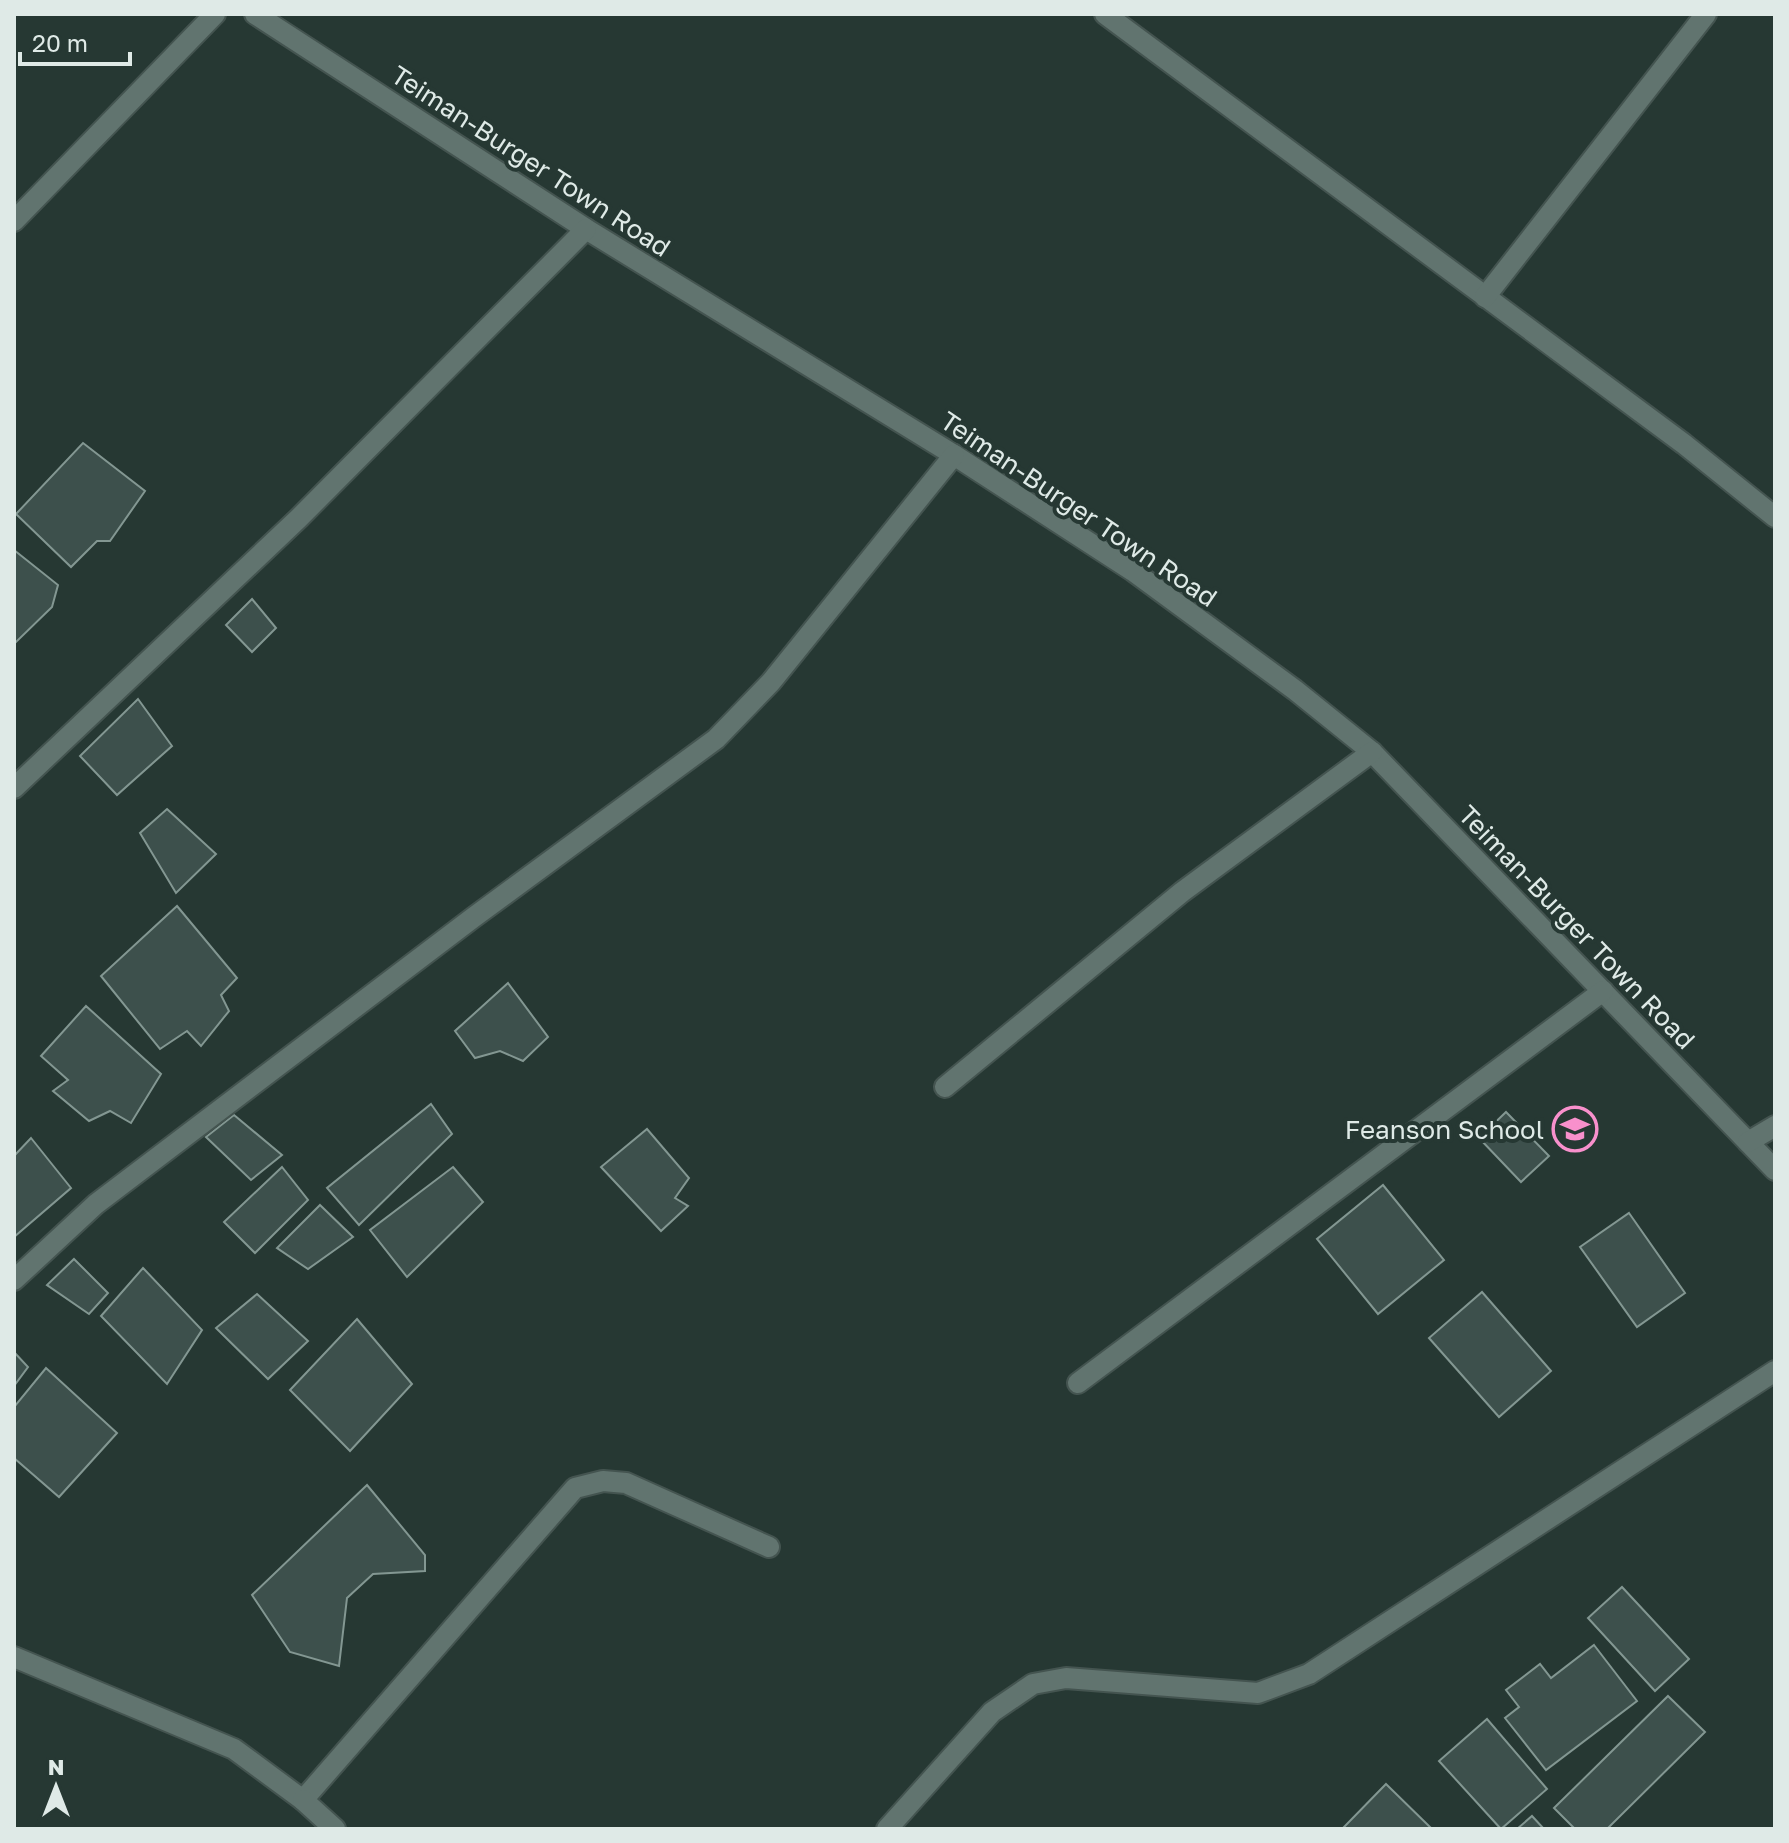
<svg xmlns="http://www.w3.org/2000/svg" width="1789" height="1843" font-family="'Golos Text',sans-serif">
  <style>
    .building { fill: #3d504c; stroke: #839792; stroke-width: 2 }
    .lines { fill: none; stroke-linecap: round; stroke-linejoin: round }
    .minor-casing { stroke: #445450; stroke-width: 24 }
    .minor { stroke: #61746f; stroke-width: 20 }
    .labels { text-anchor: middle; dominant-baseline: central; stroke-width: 8; stroke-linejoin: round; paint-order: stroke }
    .street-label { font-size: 26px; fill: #dfeae7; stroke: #263833 }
    .poi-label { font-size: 26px; fill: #dfeae7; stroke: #263833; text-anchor: end }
  </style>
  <rect width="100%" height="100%" fill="#263833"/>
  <g class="building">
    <path d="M 83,443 L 145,491 L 110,541 L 97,541 L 71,567 L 16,514 Z"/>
    <path d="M 14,550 L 58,585 L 52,607 L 14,644 Z"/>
    <path d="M 252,599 L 276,628 L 252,652 L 226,625 Z"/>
    <path d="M 138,699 L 172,746 L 117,795 L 80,756 Z"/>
    <path d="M 167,809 L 216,854 L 176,893 L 140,833 Z"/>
    <path d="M 177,906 L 237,978 L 221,995 L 229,1011 L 201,1046 L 187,1031 L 160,1049 L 101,976 Z"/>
    <path d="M 508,983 L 548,1037 L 523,1061 L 500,1051 L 475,1058 L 455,1031 Z"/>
    <path d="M 86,1006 L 161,1074 L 131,1123 L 110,1111 L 89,1121 L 53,1091 L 68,1080 L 41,1056 Z"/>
    <path d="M 431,1104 L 452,1134 L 359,1225 L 327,1188 Z"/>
    <path d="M 1506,1112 L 1549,1156 L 1521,1182 L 1479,1138 Z"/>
    <path d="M 234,1115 L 282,1155 L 251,1180 L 206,1137 Z"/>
    <path d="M 647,1129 L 689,1178 L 675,1198 L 688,1206 L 661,1231 L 601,1167 Z"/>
    <path d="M 31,1138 L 71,1188 L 14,1237 L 14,1156 Z"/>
    <path d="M 282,1167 L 308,1200 L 255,1253 L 224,1222 Z"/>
    <path d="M 453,1167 L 483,1202 L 407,1277 L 370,1230 Z"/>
    <path d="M 1383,1185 L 1444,1260 L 1378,1314 L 1317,1239 Z"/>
    <path d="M 320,1205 L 353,1237 L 308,1269 L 277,1248 Z"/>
    <path d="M 1629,1213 L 1685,1293 L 1637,1327 L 1580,1247 Z"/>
    <path d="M 74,1259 L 108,1293 L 89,1314 L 47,1285 Z"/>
    <path d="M 143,1268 L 202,1330 L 167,1384 L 101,1316 Z"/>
    <path d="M 1482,1292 L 1551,1371 L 1499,1417 L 1429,1338 Z"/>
    <path d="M 257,1294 L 308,1341 L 268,1379 L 216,1328 Z"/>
    <path d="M 357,1319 L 412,1384 L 350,1451 L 290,1390 Z"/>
    <path d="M 14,1352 L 28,1367 L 14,1386 Z"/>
    <path d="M 46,1368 L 117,1433 L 59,1497 L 14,1458 L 14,1407 Z"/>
    <path d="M 367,1485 L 425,1555 L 425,1571 L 373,1574 L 347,1598 L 339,1666 L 290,1652 L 252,1595 Z"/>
    <path d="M 1622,1587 L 1689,1659 L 1655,1691 L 1588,1618 Z"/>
    <path d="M 1594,1645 L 1637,1701 L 1546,1770 L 1505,1718 L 1519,1707 L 1506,1690 L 1540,1664 L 1551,1678 Z"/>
    <path d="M 1668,1696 L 1705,1732 L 1607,1829 L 1575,1829 L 1554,1808 Z"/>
    <path d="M 1487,1719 L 1547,1789 L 1501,1829 L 1439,1761 Z"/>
    <path d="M 1386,1784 L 1432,1829 L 1343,1828 Z"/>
    <path d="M 1532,1816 L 1544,1829 L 1517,1829 Z"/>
  </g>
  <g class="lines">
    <g class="minor-casing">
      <g id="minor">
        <path d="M 255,14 L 586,229 L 954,455 L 1133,571 L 1295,690 L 1372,752 L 1775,1170"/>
        <path d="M 1105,14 L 1684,444 L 1775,517"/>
        <path d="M 14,221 L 215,14"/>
        <path d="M 1485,297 L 1706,14"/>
        <path d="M 14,788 L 299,518 L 586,229"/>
        <path d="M 945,1087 L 1182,892 L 1372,752"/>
        <path d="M 1748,1142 L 1775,1126"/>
        <path d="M 14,1280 L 96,1204 L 474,917 L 716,739 L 771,682 L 954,455"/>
        <path d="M 1078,1383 L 1603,991"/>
        <path d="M 14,1657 L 234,1749 L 303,1800 L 575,1488 L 603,1481 L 626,1483 L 769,1547"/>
        <path d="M 303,1800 L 335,1829"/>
        <path d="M 887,1829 L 992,1712 L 1033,1684 L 1066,1678 L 1258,1693 L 1309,1674 L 1775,1371"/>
      </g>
    </g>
    <use href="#minor" class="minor"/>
  </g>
  <defs>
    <g id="school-ring" transform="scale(2.3)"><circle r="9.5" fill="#263833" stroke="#f890cc" stroke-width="1.5"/><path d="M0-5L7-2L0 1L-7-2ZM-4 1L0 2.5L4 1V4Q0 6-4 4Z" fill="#f890cc"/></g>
  </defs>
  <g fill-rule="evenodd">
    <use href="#school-ring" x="1575" y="1129"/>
  </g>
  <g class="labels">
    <g class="street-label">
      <text transform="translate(531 161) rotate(33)">Teiman-Burger Town Road</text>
      <text transform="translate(1079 509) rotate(34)">Teiman-Burger Town Road</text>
      <text transform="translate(1577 927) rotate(46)">Teiman-Burger Town Road</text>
    </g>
    <g class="poi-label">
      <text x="1544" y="1129">Feanson School</text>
    </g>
  </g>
  <rect width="1789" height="1843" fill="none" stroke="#dfeae7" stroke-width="32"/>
  <g transform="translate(56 1787)" stroke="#263833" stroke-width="6" paint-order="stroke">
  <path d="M0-6L14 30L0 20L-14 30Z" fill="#dfeae7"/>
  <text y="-12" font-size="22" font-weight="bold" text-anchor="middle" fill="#dfeae7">N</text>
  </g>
  <path d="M20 52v12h110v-12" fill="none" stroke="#dfeae7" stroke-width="4"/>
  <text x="32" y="52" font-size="24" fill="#dfeae7" stroke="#263833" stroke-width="6" paint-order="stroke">20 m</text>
</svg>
